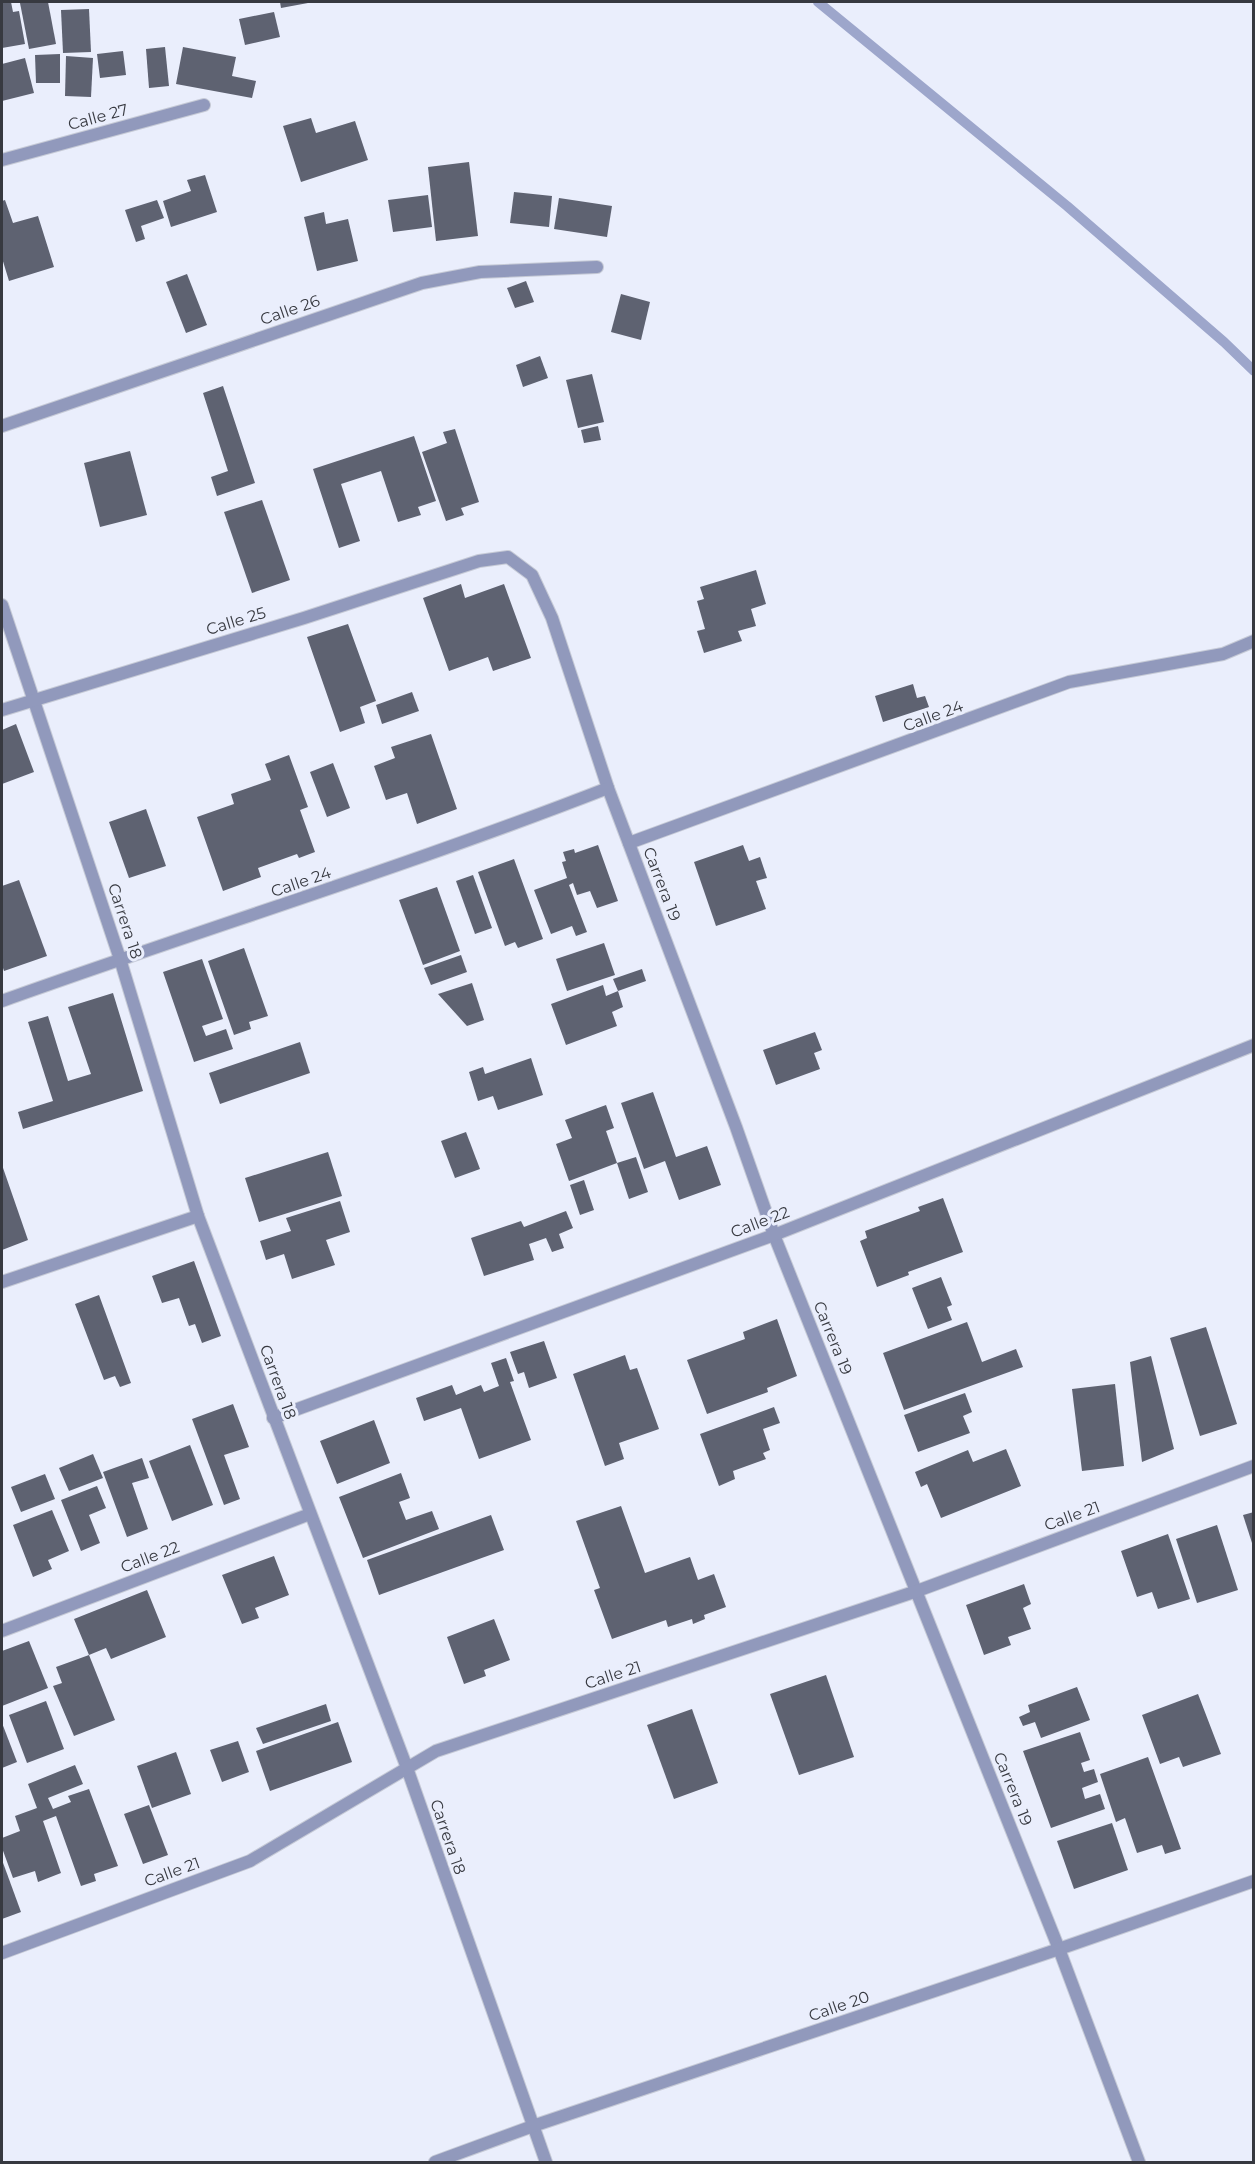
<svg xmlns="http://www.w3.org/2000/svg" width="1255" height="2164" font-family="Montserrat,sans-serif">
  <style>
    .lines { fill: none; stroke-linecap: round; stroke-linejoin: round }
    .stream { stroke: #9da6cb; stroke-width: 10 }
    .building { fill: #5e6271 }
    .street-casing { stroke: #c6cad6; stroke-width: 14 }
    .street { stroke: #9199bc; stroke-width: 12 }
    .labels { text-anchor: middle; dominant-baseline: central; stroke-width: 6; stroke-linejoin: round; paint-order: stroke }
    .street-label { font-size: 16px; fill: #373940; stroke: #eaeefc }
  </style>
  <rect width="100%" height="100%" fill="#eaeefc"/>
  <g class="lines">
    <path class="stream" d="M 818,2 L 1067,206 L 1224,342 L 1254,371"/>
  </g>
  <g class="building">
    <path d="M 2,2 L 11,2 L 13,12 L 19,11 L 25,44 L 2,48 L 2,16 L 3,15 Z"/>
    <path d="M 27,2 L 48,2 L 56,44 L 29,49 L 20,3 Z"/>
    <path d="M 280,2 L 307,2 L 308,3 L 281,8 Z"/>
    <path d="M 89,9 L 91,52 L 63,53 L 61,10 Z"/>
    <path d="M 274,12 L 280,37 L 245,45 L 239,19 Z"/>
    <path d="M 165,47 L 169,86 L 149,88 L 146,49 Z"/>
    <path d="M 183,47 L 236,57 L 232,76 L 256,81 L 252,98 L 176,84 Z"/>
    <path d="M 123,51 L 126,75 L 100,78 L 97,54 Z"/>
    <path d="M 60,54 L 60,83 L 36,83 L 35,55 Z"/>
    <path d="M 66,56 L 93,58 L 91,97 L 65,96 Z"/>
    <path d="M 25,58 L 34,93 L 2,101 L 2,64 Z"/>
    <path d="M 311,118 L 316,133 L 355,121 L 368,160 L 301,182 L 283,126 Z"/>
    <path d="M 469,162 L 478,236 L 436,241 L 428,167 Z"/>
    <path d="M 205,175 L 217,212 L 171,227 L 163,201 L 191,191 L 187,180 Z"/>
    <path d="M 514,192 L 552,196 L 549,227 L 510,223 Z"/>
    <path d="M 428,195 L 432,227 L 393,232 L 388,200 Z"/>
    <path d="M 559,198 L 612,206 L 607,237 L 554,229 Z"/>
    <path d="M 5,200 L 13,223 L 38,216 L 54,267 L 9,281 L 2,258 L 2,201 Z"/>
    <path d="M 157,200 L 164,218 L 141,226 L 145,239 L 136,242 L 125,210 Z"/>
    <path d="M 324,212 L 326,224 L 348,219 L 358,261 L 317,271 L 304,217 Z"/>
    <path d="M 187,274 L 207,325 L 186,333 L 166,282 Z"/>
    <path d="M 526,281 L 534,302 L 515,308 L 507,288 Z"/>
    <path d="M 621,294 L 650,302 L 641,340 L 611,332 Z"/>
    <path d="M 540,356 L 548,378 L 523,387 L 516,365 Z"/>
    <path d="M 592,374 L 604,422 L 578,428 L 566,380 Z"/>
    <path d="M 223,386 L 255,483 L 217,496 L 211,477 L 228,471 L 203,393 Z"/>
    <path d="M 598,426 L 601,440 L 584,443 L 581,430 Z"/>
    <path d="M 455,429 L 479,502 L 461,508 L 464,515 L 446,521 L 422,452 L 447,443 L 443,432 Z"/>
    <path d="M 414,436 L 436,501 L 418,507 L 421,515 L 398,522 L 381,471 L 341,484 L 360,541 L 339,548 L 313,469 Z"/>
    <path d="M 130,451 L 147,515 L 100,527 L 84,463 Z"/>
    <path d="M 262,500 L 290,580 L 252,593 L 224,512 Z"/>
    <path d="M 756,570 L 766,604 L 751,609 L 756,626 L 738,631 L 742,641 L 704,653 L 697,631 L 705,629 L 697,601 L 704,599 L 700,587 Z"/>
    <path d="M 461,584 L 465,598 L 504,584 L 531,658 L 493,671 L 488,657 L 449,671 L 423,598 Z"/>
    <path d="M 348,624 L 376,701 L 360,707 L 365,723 L 340,732 L 307,637 Z"/>
    <path d="M 913,684 L 917,698 L 925,696 L 929,707 L 883,722 L 875,696 Z"/>
    <path d="M 412,692 L 419,711 L 382,724 L 376,705 Z"/>
    <path d="M 16,724 L 34,772 L 2,784 L 2,730 Z"/>
    <path d="M 431,734 L 457,809 L 417,824 L 407,793 L 386,800 L 374,766 L 395,758 L 391,747 Z"/>
    <path d="M 289,755 L 308,807 L 300,810 L 315,852 L 299,858 L 297,854 L 258,868 L 261,877 L 223,891 L 197,817 L 234,804 L 231,794 L 271,780 L 265,764 Z"/>
    <path d="M 333,763 L 350,808 L 327,817 L 310,772 Z"/>
    <path d="M 146,809 L 166,866 L 129,878 L 109,822 Z"/>
    <path d="M 598,845 L 618,901 L 597,908 L 590,891 L 577,895 L 573,883 L 569,885 L 587,932 L 576,936 L 572,926 L 551,934 L 534,890 L 567,878 L 562,862 L 566,861 L 563,852 L 574,849 L 575,853 Z"/>
    <path d="M 743,845 L 749,861 L 760,857 L 767,878 L 756,881 L 766,909 L 716,926 L 694,862 Z"/>
    <path d="M 514,859 L 543,939 L 518,948 L 515,942 L 505,946 L 478,872 Z"/>
    <path d="M 473,875 L 492,928 L 475,934 L 456,881 Z"/>
    <path d="M 19,880 L 47,956 L 4,971 L 2,965 L 2,886 Z"/>
    <path d="M 437,887 L 460,951 L 423,965 L 399,900 Z"/>
    <path d="M 604,943 L 615,975 L 567,991 L 556,959 Z"/>
    <path d="M 244,948 L 268,1016 L 249,1022 L 251,1029 L 234,1035 L 208,961 Z"/>
    <path d="M 461,955 L 467,972 L 431,985 L 424,968 Z"/>
    <path d="M 202,959 L 223,1019 L 202,1026 L 206,1036 L 226,1029 L 233,1049 L 194,1062 L 163,972 Z"/>
    <path d="M 642,969 L 646,981 L 618,991 L 613,979 Z"/>
    <path d="M 472,983 L 484,1020 L 467,1026 L 438,994 Z"/>
    <path d="M 603,985 L 606,996 L 618,991 L 623,1007 L 612,1012 L 617,1026 L 566,1045 L 551,1004 Z"/>
    <path d="M 113,993 L 143,1091 L 23,1129 L 18,1112 L 53,1101 L 28,1022 L 48,1016 L 68,1081 L 91,1074 L 68,1007 Z"/>
    <path d="M 815,1032 L 822,1050 L 814,1053 L 820,1069 L 776,1085 L 763,1050 Z"/>
    <path d="M 300,1042 L 310,1073 L 220,1104 L 209,1073 Z"/>
    <path d="M 531,1058 L 543,1095 L 498,1110 L 493,1096 L 478,1101 L 469,1072 L 483,1067 L 485,1074 Z"/>
    <path d="M 653,1092 L 676,1157 L 707,1146 L 721,1185 L 679,1200 L 665,1161 L 644,1169 L 621,1103 Z"/>
    <path d="M 606,1105 L 614,1128 L 606,1131 L 617,1163 L 569,1181 L 556,1144 L 572,1138 L 565,1120 Z"/>
    <path d="M 466,1132 L 480,1169 L 455,1178 L 441,1141 Z"/>
    <path d="M 328,1152 L 342,1196 L 259,1222 L 245,1178 Z"/>
    <path d="M 636,1157 L 648,1192 L 629,1199 L 617,1163 Z"/>
    <path d="M 2,1165 L 28,1240 L 2,1250 Z"/>
    <path d="M 584,1180 L 594,1210 L 580,1215 L 570,1185 Z"/>
    <path d="M 943,1198 L 963,1252 L 908,1272 L 909,1275 L 877,1287 L 860,1241 L 867,1238 L 865,1231 L 920,1211 L 918,1207 Z"/>
    <path d="M 340,1201 L 350,1232 L 326,1240 L 335,1265 L 292,1279 L 284,1254 L 266,1260 L 260,1241 L 291,1231 L 286,1218 Z"/>
    <path d="M 566,1211 L 573,1228 L 559,1234 L 564,1248 L 552,1252 L 546,1238 L 529,1244 L 534,1260 L 484,1276 L 471,1238 L 521,1221 L 524,1227 Z"/>
    <path d="M 194,1261 L 221,1336 L 202,1343 L 195,1324 L 189,1326 L 179,1298 L 162,1303 L 152,1276 Z"/>
    <path d="M 941,1277 L 952,1305 L 947,1307 L 952,1320 L 928,1329 L 912,1288 Z"/>
    <path d="M 99,1295 L 131,1383 L 120,1387 L 115,1376 L 104,1380 L 75,1304 Z"/>
    <path d="M 777,1319 L 797,1376 L 767,1388 L 768,1392 L 707,1414 L 687,1360 L 745,1339 L 743,1332 Z"/>
    <path d="M 967,1322 L 982,1362 L 1016,1349 L 1023,1367 L 904,1410 L 883,1353 Z"/>
    <path d="M 1206,1327 L 1237,1424 L 1200,1436 L 1170,1338 Z"/>
    <path d="M 544,1341 L 557,1378 L 529,1388 L 524,1372 L 518,1374 L 510,1352 Z"/>
    <path d="M 625,1355 L 630,1370 L 637,1368 L 659,1429 L 619,1443 L 624,1459 L 605,1466 L 573,1374 Z"/>
    <path d="M 1151,1356 L 1174,1449 L 1142,1462 L 1130,1362 Z"/>
    <path d="M 506,1358 L 514,1381 L 510,1382 L 531,1440 L 479,1459 L 461,1408 L 424,1421 L 416,1398 L 452,1385 L 456,1395 L 481,1385 L 484,1392 L 499,1386 L 491,1363 Z"/>
    <path d="M 1115,1384 L 1124,1466 L 1082,1471 L 1072,1389 Z"/>
    <path d="M 965,1393 L 972,1412 L 963,1416 L 970,1433 L 918,1452 L 904,1415 Z"/>
    <path d="M 233,1404 L 249,1447 L 224,1455 L 240,1499 L 224,1505 L 192,1419 Z"/>
    <path d="M 774,1407 L 780,1423 L 763,1429 L 770,1450 L 763,1453 L 766,1459 L 733,1471 L 735,1479 L 719,1486 L 700,1434 Z"/>
    <path d="M 374,1420 L 390,1463 L 337,1484 L 320,1441 Z"/>
    <path d="M 190,1445 L 213,1505 L 172,1521 L 149,1461 Z"/>
    <path d="M 1006,1449 L 1021,1486 L 941,1518 L 927,1484 L 921,1487 L 915,1472 L 968,1450 L 973,1462 Z"/>
    <path d="M 93,1454 L 103,1478 L 69,1491 L 59,1468 Z"/>
    <path d="M 142,1458 L 149,1478 L 132,1483 L 148,1529 L 127,1537 L 103,1472 Z"/>
    <path d="M 401,1473 L 410,1498 L 399,1502 L 406,1520 L 432,1511 L 439,1529 L 363,1558 L 339,1497 Z"/>
    <path d="M 45,1474 L 55,1499 L 21,1512 L 11,1487 Z"/>
    <path d="M 97,1486 L 106,1508 L 89,1515 L 100,1543 L 81,1551 L 61,1500 Z"/>
    <path d="M 621,1506 L 645,1573 L 690,1557 L 698,1580 L 714,1574 L 726,1607 L 704,1615 L 705,1619 L 693,1624 L 692,1619 L 668,1627 L 666,1620 L 612,1639 L 594,1590 L 600,1588 L 576,1521 Z"/>
    <path d="M 52,1510 L 69,1551 L 48,1560 L 52,1569 L 33,1577 L 13,1525 Z"/>
    <path d="M 1254,1512 L 1254,1545 L 1253,1546 L 1243,1515 Z"/>
    <path d="M 491,1515 L 504,1550 L 379,1595 L 367,1560 Z"/>
    <path d="M 1217,1525 L 1238,1590 L 1197,1603 L 1176,1539 Z"/>
    <path d="M 1168,1534 L 1190,1599 L 1158,1609 L 1152,1592 L 1137,1597 L 1121,1551 Z"/>
    <path d="M 274,1556 L 289,1595 L 255,1608 L 259,1618 L 242,1624 L 222,1575 Z"/>
    <path d="M 1024,1584 L 1031,1604 L 1023,1608 L 1031,1629 L 1008,1637 L 1011,1645 L 984,1655 L 966,1605 Z"/>
    <path d="M 147,1590 L 166,1637 L 111,1659 L 106,1648 L 89,1655 L 74,1619 Z"/>
    <path d="M 494,1619 L 510,1660 L 484,1670 L 486,1676 L 464,1684 L 447,1637 Z"/>
    <path d="M 29,1641 L 48,1688 L 2,1706 L 2,1651 Z"/>
    <path d="M 89,1655 L 115,1720 L 74,1736 L 53,1686 L 62,1683 L 56,1667 Z"/>
    <path d="M 826,1675 L 854,1757 L 799,1775 L 770,1694 Z"/>
    <path d="M 1077,1687 L 1090,1720 L 1041,1738 L 1035,1722 L 1023,1726 L 1019,1717 L 1030,1712 L 1028,1705 Z"/>
    <path d="M 1198,1694 L 1221,1754 L 1183,1767 L 1179,1757 L 1160,1764 L 1142,1715 Z"/>
    <path d="M 46,1701 L 64,1749 L 27,1763 L 9,1715 Z"/>
    <path d="M 326,1704 L 331,1721 L 263,1744 L 256,1728 Z"/>
    <path d="M 692,1709 L 718,1783 L 674,1799 L 647,1725 Z"/>
    <path d="M 338,1722 L 352,1762 L 270,1791 L 256,1751 Z"/>
    <path d="M 2,1723 L 17,1762 L 2,1768 Z"/>
    <path d="M 1080,1732 L 1090,1760 L 1081,1763 L 1084,1772 L 1094,1769 L 1098,1782 L 1082,1788 L 1085,1799 L 1100,1794 L 1105,1809 L 1051,1828 L 1023,1751 Z"/>
    <path d="M 238,1741 L 249,1772 L 222,1782 L 210,1750 Z"/>
    <path d="M 176,1752 L 191,1794 L 152,1808 L 137,1766 Z"/>
    <path d="M 1148,1757 L 1181,1849 L 1165,1854 L 1162,1845 L 1137,1853 L 1125,1818 L 1116,1822 L 1100,1774 Z"/>
    <path d="M 75,1765 L 83,1784 L 48,1798 L 53,1809 L 71,1802 L 68,1796 L 89,1789 L 118,1866 L 94,1874 L 96,1881 L 81,1886 L 56,1816 L 43,1821 L 61,1873 L 38,1882 L 35,1871 L 13,1878 L 2,1848 L 2,1838 L 20,1831 L 15,1816 L 37,1808 L 28,1784 Z"/>
    <path d="M 149,1805 L 168,1855 L 143,1864 L 124,1814 Z"/>
    <path d="M 1112,1823 L 1128,1870 L 1074,1889 L 1057,1841 Z"/>
    <path d="M 2,1860 L 21,1912 L 2,1919 Z"/>
  </g>
  <g class="lines">
    <g class="street-casing">
      <g id="street">
        <path d="M 2,160 L 204,105"/>
        <path d="M 2,426 L 422,283 L 480,272 L 597,267"/>
        <path d="M 2,605 L 120,959 L 198,1216 L 407,1768 L 546,2162"/>
        <path d="M 2,710 L 304,618 L 479,561 L 508,557 L 532,575 L 552,618 L 608,788 L 736,1127 L 774,1235 L 1059,1949 L 1139,2162"/>
        <path d="M 629,843 L 1069,682 L 1223,654 L 1254,641"/>
        <path d="M 2,1001 C 203,929 408,866 608,788"/>
        <path d="M 2,1282 L 198,1216"/>
        <path d="M 273,1418 L 774,1235 L 1254,1045"/>
        <path d="M 2,1631 L 310,1514"/>
        <path d="M 2,1953 L 250,1861 L 436,1751 L 917,1591 L 1254,1466"/>
        <path d="M 435,2162 L 533,2126 L 1059,1949 L 1254,1881"/>
      </g>
    </g>
    <use href="#street" class="street"/>
  </g>
  <g class="labels">
    <g class="street-label">
      <text transform="translate(98 117) rotate(-15)">Calle 27</text>
      <text transform="translate(290 310) rotate(-19)">Calle 26</text>
      <text transform="translate(236 621) rotate(-17)">Calle 25</text>
      <text transform="translate(933 716) rotate(-20)">Calle 24</text>
      <text transform="translate(301 882) rotate(-19)">Calle 24</text>
      <text transform="translate(662 884) rotate(69)">Carrera 19</text>
      <text transform="translate(125 921) rotate(72)">Carrera 18</text>
      <text transform="translate(760 1222) rotate(-21)">Calle 22</text>
      <text transform="translate(833 1338) rotate(68)">Carrera 19</text>
      <text transform="translate(278 1382) rotate(70)">Carrera 18</text>
      <text transform="translate(1072 1516) rotate(-20)">Calle 21</text>
      <text transform="translate(150 1557) rotate(-21)">Calle 22</text>
      <text transform="translate(613 1675) rotate(-18)">Calle 21</text>
      <text transform="translate(1013 1789) rotate(68)">Carrera 19</text>
      <text transform="translate(448 1837) rotate(71)">Carrera 18</text>
      <text transform="translate(172 1872) rotate(-20)">Calle 21</text>
      <text transform="translate(839 2006) rotate(-19)">Calle 20</text>
    </g>
  </g>
  <rect width="1255" height="2164" fill="none" stroke="#373940" stroke-width="6"/>
</svg>
